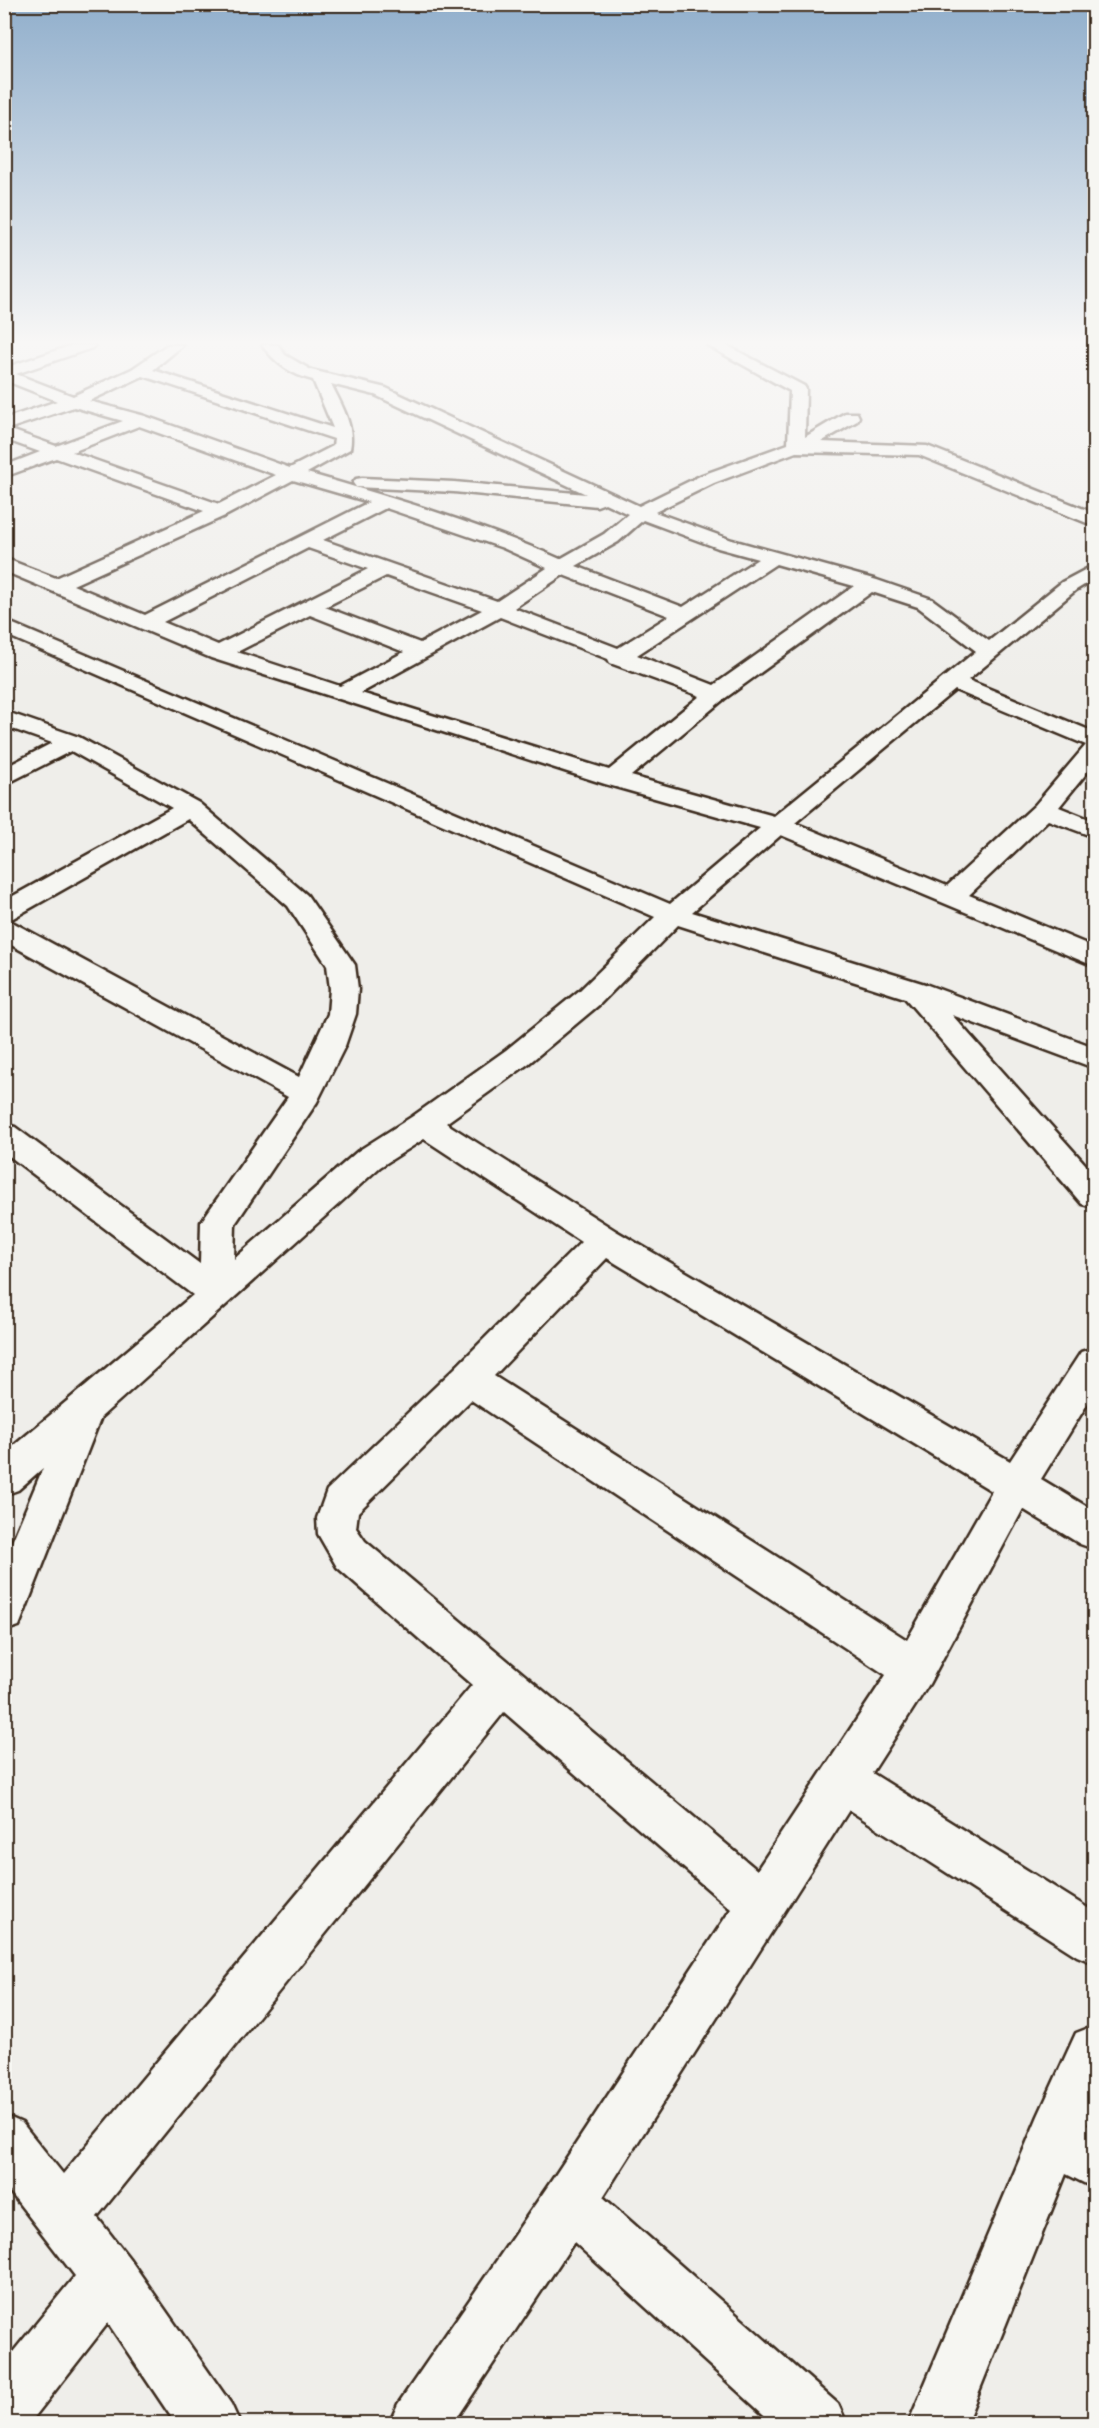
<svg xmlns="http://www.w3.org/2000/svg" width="1099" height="2428" font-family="Dekko,sans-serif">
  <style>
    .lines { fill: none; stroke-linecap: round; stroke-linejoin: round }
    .minor-casing { stroke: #3b2a1e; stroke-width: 5 }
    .minor { fill: #f6f6f2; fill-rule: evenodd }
  </style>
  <rect width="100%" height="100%" fill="#efeeea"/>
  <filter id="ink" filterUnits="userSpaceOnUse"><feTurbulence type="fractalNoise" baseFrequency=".0167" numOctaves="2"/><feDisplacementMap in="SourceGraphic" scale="12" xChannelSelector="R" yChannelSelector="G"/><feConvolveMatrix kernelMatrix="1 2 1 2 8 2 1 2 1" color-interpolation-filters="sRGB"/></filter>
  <g filter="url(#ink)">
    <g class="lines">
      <g class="minor-casing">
        <g id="minor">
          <path d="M 73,345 L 95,345 L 92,348 L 16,374 L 73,396 L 132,369 L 167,345 L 183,345 L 153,370 L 333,428 L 313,380 C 292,375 275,363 262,345 L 278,345 L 285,355 L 311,370 L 386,388 L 639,506 L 702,475 L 788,444 L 790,391 L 707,345 L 726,345 L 804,386 L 806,389 L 805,437 L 845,413 L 857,413 L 859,417 L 857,421 L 821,442 L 927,446 L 1094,513 L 1094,524 L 1087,523 L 919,455 L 796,452 L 714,483 L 655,512 L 732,540 L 877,580 L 932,599 L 989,641 L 1062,582 L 1094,565 L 1094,579 L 1076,590 L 968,680 L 1094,732 L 1094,764 L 1059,807 L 1094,821 L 1094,837 L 1048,820 L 969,895 L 1094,947 L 1094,966 L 781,835 L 692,912 L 925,984 L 1094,1047 L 1094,1068 L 952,1015 L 1094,1174 L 1094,1207 L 1082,1204 L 905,998 L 678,925 L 600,1004 L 528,1064 L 446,1123 L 616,1231 L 1010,1461 L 1081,1352 L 1094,1348 L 1094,1393 L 1041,1479 L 1094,1511 L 1094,1549 L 1080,1544 L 1023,1509 L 929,1684 L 872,1773 L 1094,1912 L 1094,1963 L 1077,1956 L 849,1810 L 603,2197 L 838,2404 L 847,2424 L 774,2424 L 574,2242 L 453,2424 L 389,2424 L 398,2404 L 550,2183 L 731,1909 L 504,1712 L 97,2217 L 129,2258 L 231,2404 L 240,2424 L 176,2424 L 108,2323 L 29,2424 L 4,2424 L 4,2363 L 75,2276 L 4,2184 L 4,2115 L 22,2123 L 63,2174 L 472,1685 L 337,1567 L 318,1534 L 317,1518 L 327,1490 L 455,1368 L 581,1242 L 424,1139 L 380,1167 L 101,1417 L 19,1626 L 4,1631 L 4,1561 L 43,1468 L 18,1490 L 4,1495 L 4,1454 L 193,1295 L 4,1152 L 4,1124 L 15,1127 L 200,1264 L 201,1222 L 288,1097 L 4,941 L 4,921 L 14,923 L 299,1077 L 328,1014 L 330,989 L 327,965 L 288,906 L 188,819 L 13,918 L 4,920 L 4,901 L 172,808 L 71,751 L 4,785 L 4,768 L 52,743 L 4,726 L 4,711 L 79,737 L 199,803 L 307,895 L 355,965 L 358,989 L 356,1014 L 345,1046 L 317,1102 L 235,1224 L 234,1259 L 358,1151 L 413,1116 L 506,1050 L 580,990 L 655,917 L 4,634 L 4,620 L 670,904 L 760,828 L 605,784 L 211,658 L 4,571 L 4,558 L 56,578 L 204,511 L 56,458 L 4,477 L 4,466 L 40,452 L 4,439 L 4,419 L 57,401 L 4,380 L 4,368 ZM 143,376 L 334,439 L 333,446 L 290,468 L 145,416 L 89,401 ZM 331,384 L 375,395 L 586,494 L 454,482 L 362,478 L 356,479 L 353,483 L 356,487 L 454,492 L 597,506 L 605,503 L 628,514 L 604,534 L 560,559 C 479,523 393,498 307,473 L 350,449 C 355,426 341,404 331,384 ZM 74,407 L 123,421 L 56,446 L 8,429 ZM 139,426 L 276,475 L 219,504 L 72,452 ZM 293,480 L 369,502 L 145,615 L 73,585 L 227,515 ZM 386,508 L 503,548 L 547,568 L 497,601 L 323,540 ZM 643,520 L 718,548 L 758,559 L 683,607 L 576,566 L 618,542 ZM 308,548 L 368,569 L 218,645 L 163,622 ZM 776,564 L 854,586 L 714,685 L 637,655 ZM 563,575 L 669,616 L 618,648 L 514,608 ZM 386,576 L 482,610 L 420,643 L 325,607 ZM 872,592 L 918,607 L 976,651 L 774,816 L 631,776 L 724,699 ZM 310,615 L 404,652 L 340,686 L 237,652 ZM 500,617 L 608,659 L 610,663 L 700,696 L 609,770 L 361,693 ZM 955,690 L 1086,745 L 1035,805 L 947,886 L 795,823 ZM 607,1258 L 992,1491 L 907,1640 L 494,1376 ZM 471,1400 L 886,1675 L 757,1870 L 365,1541 L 356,1528 L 358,1512 Z"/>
          <path d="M 1094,2026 L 1094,2107 L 1087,2125 L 1094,2130 L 1094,2188 L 1066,2174 L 966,2424 L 908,2424 L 1038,2116 L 1076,2033 Z"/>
        </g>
      </g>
      <use href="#minor" class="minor"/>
    </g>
  </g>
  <linearGradient id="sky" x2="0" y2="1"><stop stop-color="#91afcc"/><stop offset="0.5" stop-color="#f8f7f6"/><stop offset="1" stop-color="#f8f7f6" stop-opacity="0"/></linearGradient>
  <rect width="1099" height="685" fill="url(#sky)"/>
  <rect width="1099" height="2428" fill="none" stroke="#f6f6f2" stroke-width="24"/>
  <rect x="12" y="12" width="1075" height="2404" fill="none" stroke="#3b2a1e" stroke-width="2" filter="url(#ink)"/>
</svg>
